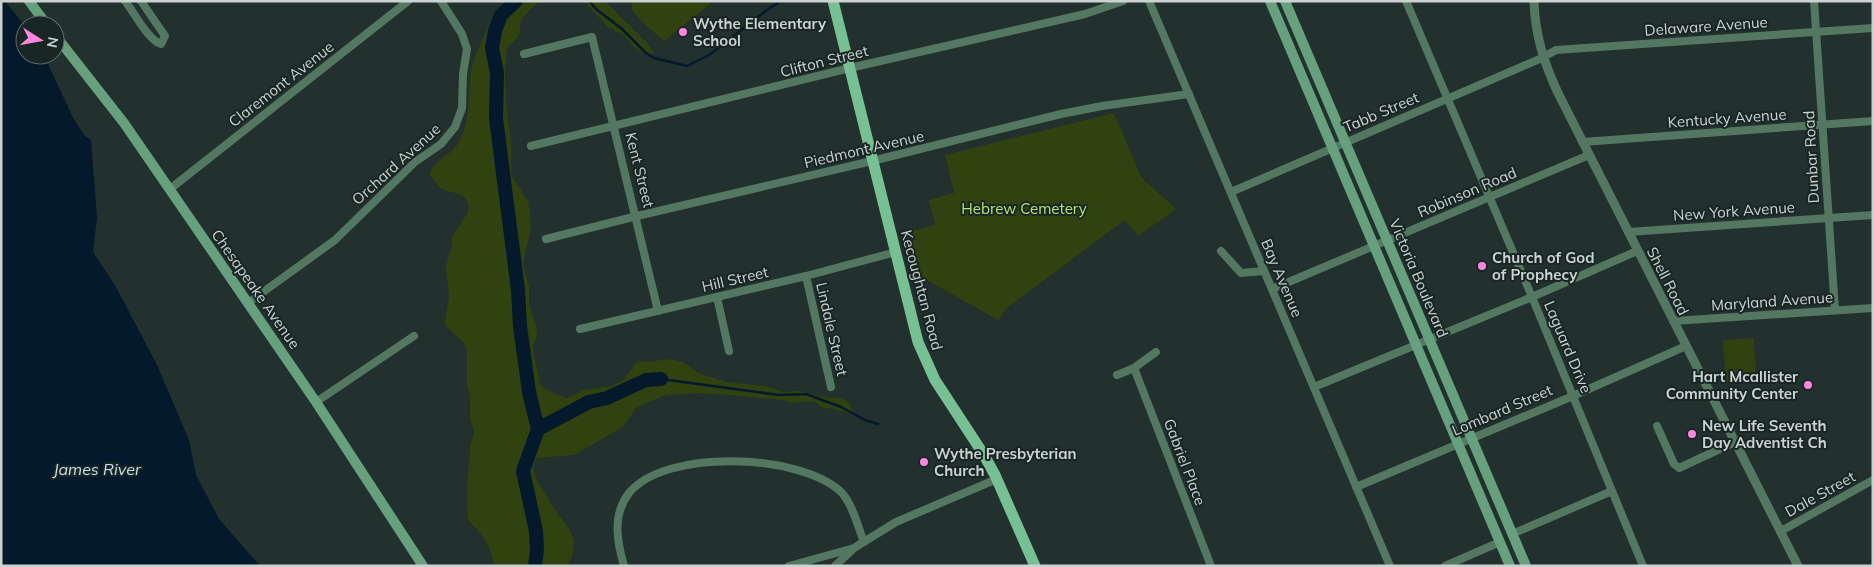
<svg xmlns="http://www.w3.org/2000/svg" width="1874" height="567" font-family="Mulish,sans-serif">
  <style>
    .green { fill: #30420f }
    .water { fill: #04192c }
    .lines { fill: none; stroke-linecap: round; stroke-linejoin: round }
    .stream { stroke: #04192c; stroke-width: 2.5 }
    .river { stroke: #04192c; stroke-width: 14 }
    .minor { stroke: #547761; stroke-width: 8 }
    .tertiary { stroke: #547761; stroke-width: 9 }
    .secondary { stroke: #67a07e; stroke-width: 10 }
    .primary { stroke: #76c094; stroke-width: 11 }
    .poi-dot { fill: #ff85de; stroke: #182624; stroke-width: 2 }
    .labels { text-anchor: middle; dominant-baseline: central; stroke-width: 4; stroke-linejoin: round; paint-order: stroke }
    .poi-label { font-size: 15px; font-weight: bold; fill: #cbd3d2; stroke: #182624; text-anchor: start }
    .street-label { font-size: 15px; fill: #cbd3d2; stroke: #182624 }
    .park-label { font-size: 15px; fill: #b8e375; stroke: #182624 }
    .water-label { font-size: 16px; font-style: italic; fill: #cddeee; stroke: #182624 }
  </style>
  <rect width="100%" height="100%" fill="#22302e"/>
  <g class="green">
    <path d="M 503,1 L 539,1 L 523,17 L 520,24 L 520,32 L 517,38 L 507,48 L 505,71 L 506,100 L 511,144 L 511,175 L 528,201 L 530,214 L 531,228 L 523,264 L 529,286 L 529,305 L 536,325 L 537,335 L 533,348 L 540,384 L 545,389 L 563,397 L 568,398 L 584,390 L 612,386 L 623,380 L 636,363 L 641,361 L 647,362 L 669,359 L 683,362 L 700,374 L 727,382 L 765,386 L 783,392 L 799,391 L 827,398 L 842,398 L 849,403 L 854,415 L 834,409 L 824,408 L 815,402 L 809,401 L 792,403 L 783,400 L 728,395 L 700,393 L 668,395 L 660,397 L 636,408 L 623,427 L 574,455 L 536,458 C 531,473 535,477 543,490 C 547,496 550,503 555,510 C 570,529 582,542 567,566 L 494,566 C 491,546 482,533 468,520 L 467,493 L 470,447 L 474,432 L 470,418 L 470,397 L 467,383 L 467,350 L 465,344 L 447,327 L 445,322 L 449,297 L 446,269 L 447,263 L 452,246 L 452,237 L 467,214 L 469,207 L 467,200 L 462,195 L 441,189 L 430,175 C 432,159 452,156 459,142 C 472,117 467,97 471,71 C 474,54 493,16 503,1 Z"/>
    <path d="M 584,1 L 605,1 L 647,43 L 654,52 L 648,56 L 634,47 L 624,35 L 608,27 Z"/>
    <path d="M 632,1 L 710,1 L 710,4 L 664,41 L 642,22 L 632,10 Z"/>
    <path d="M 1114,113 L 1141,177 L 1176,209 L 1138,236 L 1125,220 L 1007,308 L 998,320 L 918,275 L 915,271 L 905,233 L 935,225 L 929,200 L 954,193 L 945,155 Z"/>
    <path d="M 1754,338 L 1756,379 L 1726,381 L 1723,340 Z"/>
  </g>
  <path class="water" d="M 1,1 L 5,1 L 25,26 L 25,55 L 44,55 L 73,118 L 85,136 L 91,140 L 97,218 L 93,252 L 116,287 L 157,365 L 189,440 L 196,475 L 219,519 L 260,566 L 1,566 Z"/>
  <g class="lines">
    <g class="stream">
      <path d="M 589,1 L 596,9 L 622,29 L 646,53 L 654,58 L 687,66 L 709,55 L 767,10 L 781,1"/>
      <path d="M 661,379 L 779,395 L 806,394 L 841,407 L 865,420 L 878,424"/>
    </g>
    <g class="river">
      <path d="M 516,1 L 501,15 L 495,31 L 492,48 L 497,73 L 496,118 L 518,290 L 520,326 L 529,392 L 538,429 L 523,471 L 536,531 L 537,549 L 535,566"/>
      <path d="M 538,429 L 589,402 L 607,398 L 646,380 L 661,379"/>
    </g>
    <g class="minor">
      <path d="M 125,1 C 134,12 148,40 161,44 L 165,36 L 141,1"/>
      <path d="M 1149,1 L 1390,566"/>
      <path d="M 1406,1 L 1532,297 L 1643,566"/>
      <path d="M 1814,1 L 1835,310"/>
      <path d="M 524,54 L 592,37 L 658,311"/>
      <path d="M 1582,142 L 1873,121"/>
      <path d="M 531,146 L 850,68 L 1085,14 L 1123,1"/>
      <path d="M 170,189 L 408,1"/>
      <path d="M 1231,192 L 1542,58 L 1556,50 L 1873,28"/>
      <path d="M 1628,232 L 1873,215"/>
      <path d="M 546,239 L 637,216 L 872,161 L 1061,114 L 1102,106 L 1189,94"/>
      <path d="M 1221,251 L 1241,273 L 1264,271"/>
      <path d="M 806,276 L 831,387"/>
      <path d="M 1272,289 L 1589,155"/>
      <path d="M 717,297 L 729,351"/>
      <path d="M 248,303 L 335,240 L 415,162 L 441,144 L 455,127 L 462,108 L 463,74 L 467,49 L 462,34 L 441,1"/>
      <path d="M 1673,321 L 1873,308"/>
      <path d="M 580,329 L 806,276 L 896,252"/>
      <path d="M 1134,368 L 1211,566"/>
      <path d="M 1117,375 L 1134,368 L 1156,352"/>
      <path d="M 1314,387 L 1532,297 L 1637,251"/>
      <path d="M 316,402 L 414,336"/>
      <path d="M 1657,426 L 1674,464 L 1679,468 L 1735,442"/>
      <path d="M 1356,487 L 1573,396 L 1686,346"/>
      <path d="M 1781,531 L 1873,480"/>
      <path d="M 1512,534 L 1612,491"/>
      <path d="M 624,566 C 617,542 612,515 629,493 C 666,448 799,454 840,491 C 852,502 858,527 864,542"/>
      <path d="M 789,566 L 854,548 L 896,522 L 997,479"/>
      <path d="M 835,566 L 852,550"/>
      <path d="M 1445,566 L 1500,542"/>
    </g>
    <path class="tertiary" d="M 1534,1 C 1535,35 1544,63 1558,93 L 1798,566"/>
    <g class="secondary">
      <path d="M 29,1 L 47,25"/>
      <path d="M 1270,1 L 1510,566"/>
      <path d="M 1285,1 L 1526,566"/>
      <path d="M 55,35 L 124,123 L 316,402 L 423,566"/>
    </g>
    <path class="primary" d="M 833,1 L 918,342 L 935,380 L 984,455 L 995,475 L 1035,566"/>
  </g>
  <g class="poi-dot">
    <circle cx="683" cy="32" r="5"/>
    <circle cx="1482" cy="266" r="5"/>
    <circle cx="1808" cy="385" r="5"/>
    <circle cx="1692" cy="434" r="5"/>
    <circle cx="924" cy="462" r="5"/>
  </g>
  <g class="labels">
    <g class="poi-label">
      <text x="693" y="23">Wythe Elementary<tspan x="693" dy="17">School</tspan></text>
      <text x="1492" y="257">Church of God<tspan x="1492" dy="17">of Prophecy</tspan></text>
      <text x="1798" y="376" text-anchor="end">Hart Mcallister<tspan x="1798" dy="17">Community Center</tspan></text>
      <text x="1702" y="425">New Life Seventh<tspan x="1702" dy="17">Day Adventist Ch</tspan></text>
      <text x="934" y="453">Wythe Presbyterian<tspan x="934" dy="17">Church</tspan></text>
    </g>
    <g class="street-label">
      <text transform="translate(1706 26) rotate(-4)">Delaware Avenue</text>
      <text transform="translate(824 61) rotate(-14)">Clifton Street</text>
      <text transform="translate(281 84) rotate(-38)">Claremont Avenue</text>
      <text transform="translate(1381 112) rotate(-23)">Tabb Street</text>
      <text transform="translate(1727 118) rotate(-4)">Kentucky Avenue</text>
      <text transform="translate(864 149) rotate(-13)">Piedmont Avenue</text>
      <text transform="translate(1811 157) rotate(-93)">Dunbar Road</text>
      <text transform="translate(396 164) rotate(-42)">Orchard Avenue</text>
      <text transform="translate(640 170) rotate(76)">Kent Street</text>
      <text transform="translate(1467 192) rotate(-23)">Robinson Road</text>
      <text transform="translate(1734 211) rotate(-4)">New York Avenue</text>
      <text transform="translate(1282 278) rotate(67)">Bay Avenue</text>
      <text transform="translate(1419 278) rotate(67)">Victoria Boulevard</text>
      <text transform="translate(735 279) rotate(-13)">Hill Street</text>
      <text transform="translate(1668 281) rotate(63)">Shell Road</text>
      <text transform="translate(256 289) rotate(55)">Chesapeake Avenue</text>
      <text transform="translate(922 290) rotate(75)">Kecoughtan Road</text>
      <text transform="translate(1772 301) rotate(-4)">Maryland Avenue</text>
      <text transform="translate(832 329) rotate(77)">Lindale Street</text>
      <text transform="translate(1568 347) rotate(67)">Laguard Drive</text>
      <text transform="translate(1502 410) rotate(-23)">Lombard Street</text>
      <text transform="translate(1185 462) rotate(69)">Gabriel Place</text>
      <text transform="translate(1820 494) rotate(-29)">Dale Street</text>
    </g>
    <g class="park-label">
      <text x="1024" y="208">Hebrew Cemetery</text>
    </g>
    <g class="water-label">
      <text x="97" y="469">James River</text>
    </g>
  </g>
  <rect width="1874" height="567" fill="none" stroke="#cbd3d2" stroke-width="5"/>
  <g transform="translate(40 40) rotate(101)"><circle r="24" fill="#182624" stroke="#606b6a"/>
  <path d="M0-4L9 19L0 12L-9 19Z" fill="#ff85de"/>
  <text y="-8" font-size="14" font-weight="bold" text-anchor="middle" fill="#cbd3d2">N</text>
  </g>
</svg>
